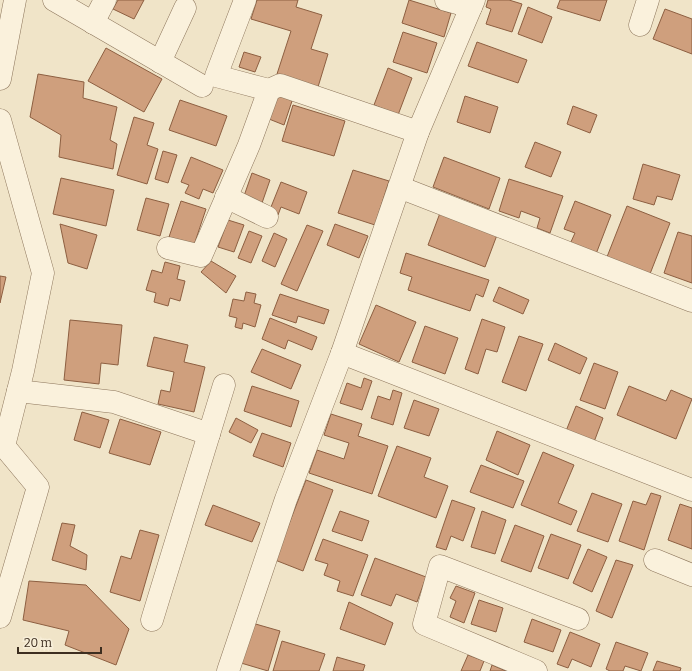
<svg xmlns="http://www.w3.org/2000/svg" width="692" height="671" font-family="Bitter,serif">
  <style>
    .building { fill: #cf9f7d; stroke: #8d5f41 }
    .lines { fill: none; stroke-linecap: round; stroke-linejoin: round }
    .minor-casing { stroke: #8d765c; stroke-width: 23 }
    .minor { stroke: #faf1dc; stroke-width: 22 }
  </style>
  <rect width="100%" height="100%" fill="#f0e4c8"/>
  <g class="building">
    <path d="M 118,0 L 144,0 L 134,19 L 113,9 Z"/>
    <path d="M 257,0 L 298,0 L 296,7 L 322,15 L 311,49 L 328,54 L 318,87 L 277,74 L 291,31 L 251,19 Z"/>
    <path d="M 409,0 L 451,13 L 444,37 L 402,23 Z"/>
    <path d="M 488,0 L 509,0 L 522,4 L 512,32 L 486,24 L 491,9 L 486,7 Z"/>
    <path d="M 560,0 L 607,0 L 600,21 L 557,8 Z"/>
    <path d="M 528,7 L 552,17 L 542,43 L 518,34 Z"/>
    <path d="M 665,9 L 692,19 L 692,54 L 653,39 Z"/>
    <path d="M 403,32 L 437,43 L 427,73 L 393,62 Z"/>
    <path d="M 477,42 L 527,60 L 518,83 L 468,66 Z"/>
    <path d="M 106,48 L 162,79 L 144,112 L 88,81 Z"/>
    <path d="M 244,52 L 261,57 L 255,72 L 239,67 Z"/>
    <path d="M 388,68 L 412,78 L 398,115 L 374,105 Z"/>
    <path d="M 38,74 L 84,82 L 83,98 L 117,107 L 110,140 L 117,144 L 113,169 L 59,157 L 61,135 L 30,117 Z"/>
    <path d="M 278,93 L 293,98 L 284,125 L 269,119 Z"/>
    <path d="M 465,96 L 498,107 L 490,133 L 457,122 Z"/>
    <path d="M 180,100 L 227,116 L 216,146 L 169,130 Z"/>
    <path d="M 293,105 L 345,121 L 334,156 L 282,141 Z"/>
    <path d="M 573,106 L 597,115 L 590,133 L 567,124 Z"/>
    <path d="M 134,117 L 154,123 L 147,145 L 158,149 L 147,184 L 117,175 Z"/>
    <path d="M 535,142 L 561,152 L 551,177 L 525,167 Z"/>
    <path d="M 163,151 L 177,155 L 168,183 L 155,179 Z"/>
    <path d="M 191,157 L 223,170 L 213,193 L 203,189 L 199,199 L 185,193 L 189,185 L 181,182 Z"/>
    <path d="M 444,157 L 500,178 L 489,209 L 433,187 Z"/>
    <path d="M 643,164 L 680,175 L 672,200 L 657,196 L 654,205 L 633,199 Z"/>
    <path d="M 353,170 L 389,181 L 375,225 L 338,213 Z"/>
    <path d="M 252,173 L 270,180 L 262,203 L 244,196 Z"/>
    <path d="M 61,178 L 114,190 L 106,226 L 53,214 Z"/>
    <path d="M 509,179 L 563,196 L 550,233 L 537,228 L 540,218 L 521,211 L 519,218 L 499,211 Z"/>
    <path d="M 281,182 L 307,192 L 299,214 L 281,207 L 278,215 L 269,212 Z"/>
    <path d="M 146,198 L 169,204 L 160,236 L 137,230 Z"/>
    <path d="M 181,201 L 206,209 L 194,245 L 169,237 Z"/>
    <path d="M 575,201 L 611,215 L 596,254 L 570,244 L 575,233 L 564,229 Z"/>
    <path d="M 627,206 L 670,223 L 648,279 L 605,262 Z"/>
    <path d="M 440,213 L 497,235 L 485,267 L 428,245 Z"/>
    <path d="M 228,220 L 244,225 L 234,252 L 218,247 Z"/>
    <path d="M 60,224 L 97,235 L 87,269 L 68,263 Z"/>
    <path d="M 335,224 L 368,236 L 359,258 L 327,245 Z"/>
    <path d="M 307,225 L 323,231 L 297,291 L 281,284 Z"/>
    <path d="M 249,231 L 262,236 L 251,263 L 238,258 Z"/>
    <path d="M 678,232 L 692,236 L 692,283 L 664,273 Z"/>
    <path d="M 274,233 L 287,239 L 275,267 L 262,261 Z"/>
    <path d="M 406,253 L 489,280 L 483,297 L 476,294 L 470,311 L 408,290 L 412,277 L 400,273 Z"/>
    <path d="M 211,261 L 236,276 L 226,293 L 201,272 Z"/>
    <path d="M 165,262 L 180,266 L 177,279 L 185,281 L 180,301 L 170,298 L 168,306 L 154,302 L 156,293 L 146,290 L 152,270 L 162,273 Z"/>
    <path d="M 0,276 L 6,277 L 0,303 Z"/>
    <path d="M 499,287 L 529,300 L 523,314 L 493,301 Z"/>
    <path d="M 246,292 L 256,294 L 254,303 L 261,305 L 255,327 L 243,323 L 242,329 L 235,327 L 237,318 L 229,316 L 233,299 L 244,301 Z"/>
    <path d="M 280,294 L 329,310 L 324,324 L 298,316 L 296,323 L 272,315 Z"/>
    <path d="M 376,305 L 416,322 L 399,362 L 359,344 Z"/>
    <path d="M 270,318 L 317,337 L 312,350 L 288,340 L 285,349 L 262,339 Z"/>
    <path d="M 482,319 L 505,327 L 497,352 L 486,349 L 478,374 L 465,369 Z"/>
    <path d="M 70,320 L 122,325 L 118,365 L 101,363 L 99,384 L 64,380 Z"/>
    <path d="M 425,326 L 458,338 L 445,374 L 412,362 Z"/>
    <path d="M 519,336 L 543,344 L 526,391 L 502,382 Z"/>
    <path d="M 154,337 L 188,345 L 184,362 L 205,367 L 194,412 L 158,404 L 161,390 L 170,392 L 174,372 L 147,366 Z"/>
    <path d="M 555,343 L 587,358 L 580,374 L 548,360 Z"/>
    <path d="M 262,349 L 301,365 L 291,389 L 251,372 Z"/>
    <path d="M 594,363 L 618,372 L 605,409 L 580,400 Z"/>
    <path d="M 364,378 L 372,381 L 362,410 L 340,403 L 347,383 L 361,388 Z"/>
    <path d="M 252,386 L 299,401 L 291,427 L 244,411 Z"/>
    <path d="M 629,386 L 666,401 L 671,390 L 692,399 L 676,439 L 617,415 Z"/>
    <path d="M 393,390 L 402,393 L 393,425 L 371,418 L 378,396 L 390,400 Z"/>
    <path d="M 414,400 L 439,409 L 429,436 L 404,428 Z"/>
    <path d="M 576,406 L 603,418 L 594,442 L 566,431 Z"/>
    <path d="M 82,412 L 109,420 L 100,448 L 74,440 Z"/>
    <path d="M 331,414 L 362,424 L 358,436 L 388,446 L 372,494 L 309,473 L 317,450 L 344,459 L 349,443 L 324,435 Z"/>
    <path d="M 236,418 L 258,430 L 251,443 L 229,432 Z"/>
    <path d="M 120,419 L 161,432 L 150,465 L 109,453 Z"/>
    <path d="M 497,431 L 530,445 L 518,475 L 486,460 Z"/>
    <path d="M 262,433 L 291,443 L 283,467 L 253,456 Z"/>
    <path d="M 397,446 L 431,458 L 424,477 L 448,486 L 436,518 L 378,496 Z"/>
    <path d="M 543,452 L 574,465 L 558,503 L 577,511 L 571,525 L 521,505 Z"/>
    <path d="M 481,465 L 524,481 L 513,508 L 470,492 Z"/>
    <path d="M 306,480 L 333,490 L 303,571 L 275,560 Z"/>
    <path d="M 592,493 L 622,504 L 608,542 L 577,531 Z"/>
    <path d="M 651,493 L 661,496 L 644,550 L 619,541 L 633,501 L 646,505 Z"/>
    <path d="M 452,500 L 475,508 L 463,541 L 451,536 L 446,550 L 436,547 Z"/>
    <path d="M 680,504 L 692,508 L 692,549 L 668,540 Z"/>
    <path d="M 213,505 L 260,523 L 252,542 L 205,525 Z"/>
    <path d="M 340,511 L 369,521 L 362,541 L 332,531 Z"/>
    <path d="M 482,511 L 506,520 L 495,554 L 471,547 Z"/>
    <path d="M 62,523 L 75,525 L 70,546 L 87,555 L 86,570 L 52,560 Z"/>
    <path d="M 515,525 L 544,536 L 531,572 L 501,561 Z"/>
    <path d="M 140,530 L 159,535 L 140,601 L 110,592 L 121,556 L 131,559 Z"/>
    <path d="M 551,534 L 581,545 L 568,579 L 538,568 Z"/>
    <path d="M 323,539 L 368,555 L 353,596 L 337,591 L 340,581 L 324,575 L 328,564 L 315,560 Z"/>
    <path d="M 588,549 L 607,557 L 592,592 L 573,583 Z"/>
    <path d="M 375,558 L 426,577 L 417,602 L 396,594 L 391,606 L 361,595 Z"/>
    <path d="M 616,560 L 633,565 L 612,618 L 596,611 Z"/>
    <path d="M 29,581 L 86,585 L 129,629 L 116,665 L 65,645 L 69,631 L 23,620 Z"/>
    <path d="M 456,586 L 475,593 L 464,623 L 450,617 L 456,601 L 450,598 Z"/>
    <path d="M 479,600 L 503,608 L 496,632 L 471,624 Z"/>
    <path d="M 349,602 L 393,623 L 385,645 L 340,629 Z"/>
    <path d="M 532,619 L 561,630 L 553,652 L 524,642 Z"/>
    <path d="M 252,623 L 280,631 L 268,671 L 241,663 Z"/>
    <path d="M 570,632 L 600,644 L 591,667 L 572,659 L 568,668 L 557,664 Z"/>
    <path d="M 282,641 L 325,654 L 319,671 L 273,671 Z"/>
    <path d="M 616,642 L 648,653 L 641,671 L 625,666 L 623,671 L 610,671 L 606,669 Z"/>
    <path d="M 468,655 L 484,661 L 480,671 L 461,671 Z"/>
    <path d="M 337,657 L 365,665 L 363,671 L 333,671 Z"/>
    <path d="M 657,661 L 681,668 L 680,671 L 653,671 Z"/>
    <path d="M 492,665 L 506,671 L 490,671 Z"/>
  </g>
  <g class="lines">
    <g class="minor-casing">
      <g id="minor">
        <path d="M 54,0 L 202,86"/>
        <path d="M 446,0 L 471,7"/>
        <path d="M 93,23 L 105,0"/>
        <path d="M 640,25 L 648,0"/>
        <path d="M 160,62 L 185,8"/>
        <path d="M 0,79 L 15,0"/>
        <path d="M 269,90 L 280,85 L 418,132"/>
        <path d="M 0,120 L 43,273 L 23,371 L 4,446 L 38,487 L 0,617"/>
        <path d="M 399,187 L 692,301"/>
        <path d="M 226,197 L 267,217"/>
        <path d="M 168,248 L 201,256 L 249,145 L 269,90 L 216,76 L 245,0"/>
        <path d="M 342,353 L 692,490"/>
        <path d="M 18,391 L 114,402 L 209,434"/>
        <path d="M 655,560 L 692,575"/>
        <path d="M 152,620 L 224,385"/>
        <path d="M 228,671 L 286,499 L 342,353 L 418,132 L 474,0"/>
        <path d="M 536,671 L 424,624 L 440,566 L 578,619"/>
      </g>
    </g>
    <use href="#minor" class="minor"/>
  </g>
  <path d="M18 647v6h83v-6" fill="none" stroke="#3d2e20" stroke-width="2"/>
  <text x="24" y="647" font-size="12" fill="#3d2e20" stroke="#f7eed8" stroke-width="3" paint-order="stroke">20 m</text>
</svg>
